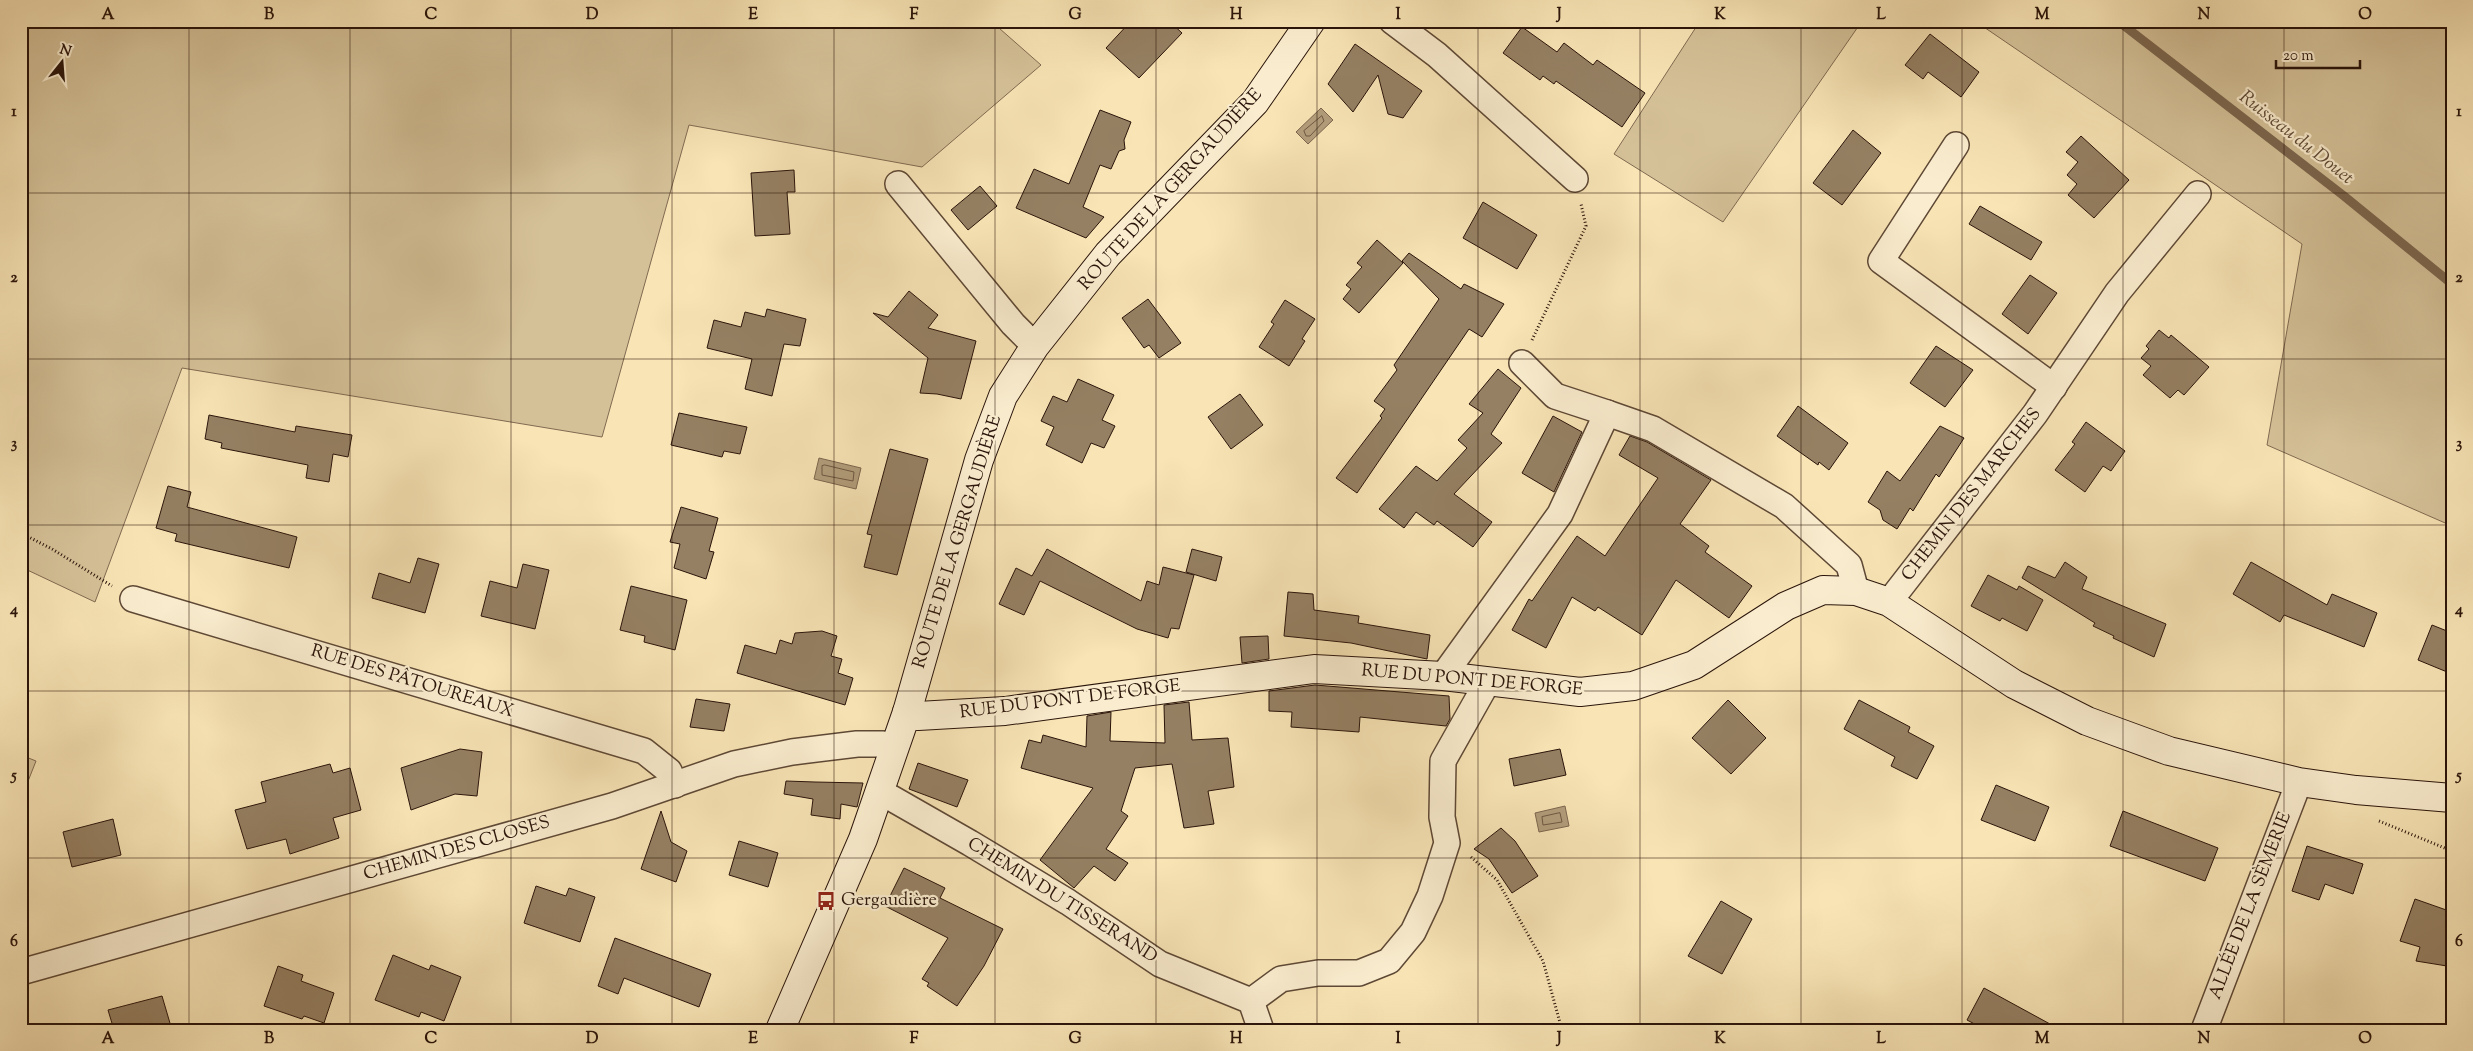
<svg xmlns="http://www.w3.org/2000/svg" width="2473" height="1051" font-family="'Sorts Mill Goudy',serif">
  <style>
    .green { fill: #d5c198; stroke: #806a51 }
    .water { fill: #b29d7b; stroke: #7c664e }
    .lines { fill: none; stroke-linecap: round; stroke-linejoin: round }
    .shore { stroke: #6e5842; stroke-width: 1 }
    .stream { stroke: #7c664e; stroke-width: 9 }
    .building { fill: #958063; stroke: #2a140a }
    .street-casing { stroke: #5e4835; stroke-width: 28 }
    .secondary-casing { stroke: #2a140a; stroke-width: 30 }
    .path { stroke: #2a140a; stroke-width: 3; stroke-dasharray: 1 2.5; stroke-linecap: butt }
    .street { stroke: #faedcf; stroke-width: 25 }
    .secondary { stroke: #faedcf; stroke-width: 28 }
    .grid { fill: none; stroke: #2a140a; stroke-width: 1; stroke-opacity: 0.55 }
    .labels { text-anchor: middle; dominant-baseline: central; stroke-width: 4.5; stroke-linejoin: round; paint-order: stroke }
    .street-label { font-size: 18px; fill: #2a140a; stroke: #faedcf }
    .poi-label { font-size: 18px; fill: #2a140a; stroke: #faedcf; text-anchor: start }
    .water-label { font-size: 19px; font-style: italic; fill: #604b37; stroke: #faedcf }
    .neatline { fill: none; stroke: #2a140a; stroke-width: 2 }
    .grid-label { font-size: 16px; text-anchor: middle; font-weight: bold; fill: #2a140a }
  </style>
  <rect width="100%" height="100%" fill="#f8e4b5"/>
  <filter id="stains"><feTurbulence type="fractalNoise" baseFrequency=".004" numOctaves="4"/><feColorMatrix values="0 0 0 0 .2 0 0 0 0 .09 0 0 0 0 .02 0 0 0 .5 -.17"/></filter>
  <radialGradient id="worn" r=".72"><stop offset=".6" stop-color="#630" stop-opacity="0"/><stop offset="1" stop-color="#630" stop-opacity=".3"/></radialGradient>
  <g class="green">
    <path d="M 21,21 L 991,21 L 1041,65 L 922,167 L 689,125 L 602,437 L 182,368 L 95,602 L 21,567 Z"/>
    <path d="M 1700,21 L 1862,21 L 1723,222 L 1614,154 Z"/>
    <path d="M 1975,21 L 2452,21 L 2452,526 L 2267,445 L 2302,244 Z"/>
    <path d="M 21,755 L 36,761 L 21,799 Z"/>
  </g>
  <g class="water">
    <path d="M 1321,108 L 1333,120 L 1308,144 L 1296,132 Z"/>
    <path d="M 819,458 L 861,468 L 856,489 L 814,479 Z"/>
    <path d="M 1565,806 L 1569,826 L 1539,832 L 1535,813 Z"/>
  </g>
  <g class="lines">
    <g class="shore">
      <path d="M 1322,116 L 1324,121 L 1310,136 L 1306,136 L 1304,131 Z"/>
      <path d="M 825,465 L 854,472 L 853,481 L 822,475 L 822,466 Z"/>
      <path d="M 1560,813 L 1562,822 L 1543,825 L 1542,817 Z"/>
    </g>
    <path class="stream" d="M 2118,21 L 2344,196 L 2452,284"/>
  </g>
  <g class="building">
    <path d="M 1131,21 L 1169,21 L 1182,33 L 1139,78 L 1106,48 Z"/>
    <path d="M 1522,27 L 1557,52 L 1564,43 L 1593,65 L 1597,60 L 1645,93 L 1622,127 L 1556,81 L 1554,84 L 1543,76 L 1540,80 L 1503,53 Z"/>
    <path d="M 1930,34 L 1979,72 L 1961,97 L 1928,72 L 1923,79 L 1905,65 Z"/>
    <path d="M 1355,44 L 1422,91 L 1403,118 L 1388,114 L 1378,75 L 1353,112 L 1328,84 Z"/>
    <path d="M 1100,110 L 1131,122 L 1124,140 L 1125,149 L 1119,151 L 1111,169 L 1100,165 L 1083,207 L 1104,217 L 1086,238 L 1016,208 L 1034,169 L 1069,184 Z"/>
    <path d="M 1853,130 L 1881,153 L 1842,205 L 1813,183 Z"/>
    <path d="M 2081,136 L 2129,180 L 2094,218 L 2068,195 L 2077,184 L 2067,175 L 2078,162 L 2066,152 Z"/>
    <path d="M 794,170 L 795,192 L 787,192 L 790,234 L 755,236 L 751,173 Z"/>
    <path d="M 980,186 L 997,206 L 968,230 L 951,210 Z"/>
    <path d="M 1483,202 L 1537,235 L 1517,269 L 1463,238 Z"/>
    <path d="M 1980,206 L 2042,242 L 2031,260 L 1969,224 Z"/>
    <path d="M 1377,240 L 1403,263 L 1359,313 L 1343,299 L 1351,289 L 1346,285 L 1362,267 L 1357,263 Z"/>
    <path d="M 1409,253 L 1461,289 L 1464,284 L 1504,304 L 1482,337 L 1469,329 L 1357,493 L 1336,478 L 1382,418 L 1380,416 L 1385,409 L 1374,401 L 1397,370 L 1394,365 L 1439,299 L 1402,261 Z"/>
    <path d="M 2030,275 L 2057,293 L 2028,334 L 2002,314 Z"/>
    <path d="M 909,291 L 938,315 L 928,328 L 976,341 L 961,399 L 937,394 L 920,393 L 928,358 L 873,313 L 888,317 Z"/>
    <path d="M 1148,299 L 1181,343 L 1159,358 L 1149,345 L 1144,348 L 1122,318 Z"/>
    <path d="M 1285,300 L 1315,319 L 1302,339 L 1305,341 L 1289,366 L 1259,347 L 1274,324 L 1271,322 Z"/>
    <path d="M 767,309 L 806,319 L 800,346 L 784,344 L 772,396 L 745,389 L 752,359 L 707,348 L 714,320 L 741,327 L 745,312 L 765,317 Z"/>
    <path d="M 2159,330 L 2169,338 L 2171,335 L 2209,367 L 2184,395 L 2178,390 L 2170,398 L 2143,375 L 2151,366 L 2141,358 L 2149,349 L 2146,346 Z"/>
    <path d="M 1936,346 L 1973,370 L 1945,407 L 1910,383 Z"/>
    <path d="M 1498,369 L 1521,388 L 1491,434 L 1502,443 L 1454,494 L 1492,522 L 1473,547 L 1437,521 L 1434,525 L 1416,512 L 1404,528 L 1379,509 L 1416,466 L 1437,481 L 1467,448 L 1458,440 L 1483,413 L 1469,404 Z"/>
    <path d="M 1078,379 L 1114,395 L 1102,420 L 1115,426 L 1104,448 L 1091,443 L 1082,463 L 1046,445 L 1054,427 L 1041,421 L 1053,396 L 1067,402 Z"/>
    <path d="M 1240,394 L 1263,425 L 1231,449 L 1208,417 Z"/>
    <path d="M 1798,406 L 1848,443 L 1829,470 L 1819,462 L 1818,465 L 1777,436 Z"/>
    <path d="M 679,413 L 747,427 L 740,454 L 724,451 L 722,457 L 671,445 Z"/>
    <path d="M 209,415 L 295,432 L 296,426 L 352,435 L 348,457 L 333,454 L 329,482 L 306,478 L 308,465 L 221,448 L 222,443 L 205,439 Z"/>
    <path d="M 1553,416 L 1582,432 L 1554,492 L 1522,473 Z"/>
    <path d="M 2086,422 L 2125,451 L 2111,471 L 2103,466 L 2085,492 L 2055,470 L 2075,444 L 2072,442 Z"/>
    <path d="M 1940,426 L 1964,438 L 1939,477 L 1936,474 L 1913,511 L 1910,508 L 1897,529 L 1883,520 L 1880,510 L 1868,502 L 1887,471 L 1900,481 Z"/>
    <path d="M 1630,436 L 1647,442 L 1711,480 L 1680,524 L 1709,546 L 1705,552 L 1752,586 L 1729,618 L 1676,580 L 1642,635 L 1598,607 L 1595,611 L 1572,597 L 1546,648 L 1512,630 L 1529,599 L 1532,601 L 1577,536 L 1605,556 L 1658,478 L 1619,455 Z"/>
    <path d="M 890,449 L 928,459 L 897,575 L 864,567 L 872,535 L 867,534 Z"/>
    <path d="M 168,486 L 191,492 L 187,507 L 297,537 L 289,568 L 175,541 L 177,534 L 156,528 Z"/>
    <path d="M 681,507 L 718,518 L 709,551 L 714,552 L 706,579 L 674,568 L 680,544 L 670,542 Z"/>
    <path d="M 1047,549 L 1141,601 L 1147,581 L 1159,585 L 1163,567 L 1194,575 L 1179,629 L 1171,628 L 1168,638 L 1137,629 L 1040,581 L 1024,615 L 999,604 L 1016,568 L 1032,576 Z"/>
    <path d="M 1192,549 L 1222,557 L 1216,581 L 1186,572 Z"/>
    <path d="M 418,558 L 439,564 L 425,613 L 372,598 L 379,573 L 410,583 Z"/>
    <path d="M 2065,562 L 2087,577 L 2082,589 L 2166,624 L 2154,657 L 2113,638 L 2114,636 L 2093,626 L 2095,623 L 2022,578 L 2028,566 L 2055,578 Z"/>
    <path d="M 2251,562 L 2327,605 L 2332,594 L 2377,613 L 2364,647 L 2284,615 L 2280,622 L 2233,594 Z"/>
    <path d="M 523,564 L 549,570 L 535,629 L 481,616 L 490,581 L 517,588 Z"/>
    <path d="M 1988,575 L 2017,590 L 2019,586 L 2043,600 L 2027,631 L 2002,618 L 2000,621 L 1971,606 Z"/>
    <path d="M 631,586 L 687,600 L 675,650 L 644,642 L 645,636 L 620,630 Z"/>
    <path d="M 1288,592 L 1313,594 L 1314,610 L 1359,616 L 1358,623 L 1430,635 L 1427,659 L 1351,643 L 1284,636 Z"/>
    <path d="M 2432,625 L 2452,633 L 2452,674 L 2418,660 Z"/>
    <path d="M 822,631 L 837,636 L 831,656 L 842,659 L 838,673 L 853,678 L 845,705 L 737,673 L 745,645 L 776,654 L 780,640 L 792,644 L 795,633 Z"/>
    <path d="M 1268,636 L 1269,659 L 1242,663 L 1240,637 Z"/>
    <path d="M 1315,685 L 1449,696 L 1450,719 L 1446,726 L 1360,717 L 1359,732 L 1291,727 L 1292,712 L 1269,711 L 1269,691 Z"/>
    <path d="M 696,699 L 730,704 L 724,731 L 690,727 Z"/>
    <path d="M 1728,700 L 1766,738 L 1731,774 L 1692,738 Z"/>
    <path d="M 1859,700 L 1910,727 L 1908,732 L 1934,746 L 1917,779 L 1891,766 L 1895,757 L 1844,729 Z"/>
    <path d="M 1189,702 L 1192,740 L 1228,738 L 1234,787 L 1208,791 L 1214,824 L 1184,828 L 1172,764 L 1135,768 L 1121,811 L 1128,816 L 1106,849 L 1128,863 L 1115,881 L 1094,866 L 1074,888 L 1040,860 L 1093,788 L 1021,768 L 1029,740 L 1041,743 L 1043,735 L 1086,747 L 1087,716 L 1111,712 L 1110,741 L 1165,743 L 1164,705 Z"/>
    <path d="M 460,749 L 482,752 L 477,796 L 455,794 L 411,810 L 401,768 Z"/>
    <path d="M 1560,749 L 1566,775 L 1514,786 L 1509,759 Z"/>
    <path d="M 918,763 L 968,780 L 957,807 L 909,789 Z"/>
    <path d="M 330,764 L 333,773 L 350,768 L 361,810 L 333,818 L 339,838 L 290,854 L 286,839 L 247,849 L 235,810 L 266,802 L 261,782 Z"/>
    <path d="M 786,781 L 815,782 L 863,783 L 857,807 L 841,804 L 840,819 L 811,815 L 813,799 L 784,794 Z"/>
    <path d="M 1996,785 L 2049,807 L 2035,841 L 1981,820 Z"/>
    <path d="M 661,811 L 671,842 L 687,851 L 676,882 L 641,869 Z"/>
    <path d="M 2123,811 L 2218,848 L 2205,881 L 2110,846 Z"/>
    <path d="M 113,819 L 121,855 L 72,867 L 63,832 Z"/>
    <path d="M 1501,828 L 1515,841 L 1538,876 L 1512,893 L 1489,859 L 1474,849 Z"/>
    <path d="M 739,841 L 778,853 L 768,887 L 729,875 Z"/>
    <path d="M 2307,846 L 2363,864 L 2353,894 L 2325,884 L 2319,900 L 2292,891 Z"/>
    <path d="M 904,868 L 945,888 L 940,898 L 1003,929 L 984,966 L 957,1006 L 927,986 L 929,983 L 922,979 L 948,938 L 885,906 Z"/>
    <path d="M 536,886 L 566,896 L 569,888 L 595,897 L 580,942 L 524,923 Z"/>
    <path d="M 2415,899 L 2452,912 L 2452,953 L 2447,966 L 2416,961 L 2420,947 L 2400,941 Z"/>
    <path d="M 1721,901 L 1752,919 L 1722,974 L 1688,956 Z"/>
    <path d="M 615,938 L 711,974 L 699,1007 L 624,978 L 618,994 L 598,986 Z"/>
    <path d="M 393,955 L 429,970 L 431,965 L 461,977 L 444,1021 L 421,1012 L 419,1017 L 375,1000 Z"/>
    <path d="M 278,966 L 303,975 L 301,981 L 334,993 L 324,1023 L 304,1016 L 302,1019 L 264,1006 Z"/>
    <path d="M 1984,988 L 2061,1030 L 1986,1030 L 1967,1020 Z"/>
    <path d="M 162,996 L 172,1030 L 114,1030 L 108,1010 Z"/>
  </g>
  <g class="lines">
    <g class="street-casing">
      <g id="street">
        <path d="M 1392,21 L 1437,55 L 1575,179"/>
        <path d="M 1956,145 L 1881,261 L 2054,387"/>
        <path d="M 898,184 L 1013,324 L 1035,346"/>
        <path d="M 1522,363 L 1555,396 L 1607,413"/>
        <path d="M 133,599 L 644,751 L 669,771 L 675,785"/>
        <path d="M 1889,602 L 2035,414 L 2117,293 L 2198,194"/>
        <path d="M 1443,676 L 1560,514 L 1607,413 L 1653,429 L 1784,506 L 1849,565 L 1856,591"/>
        <path d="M 879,791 L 970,843 L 1068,902 L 1160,964 L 1251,1001 L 1261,1030"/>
        <path d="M 21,972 L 612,806 L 734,764 L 792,752 L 857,744 L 883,744 L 894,749"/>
        <path d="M 1251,1001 L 1281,979 L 1318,973 L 1359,973 L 1389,961 L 1413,932 L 1430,896 L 1447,843 L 1442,817 L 1443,761 L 1488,681"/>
        <path d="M 2204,1030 L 2299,782"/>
      </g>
    </g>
    <g class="secondary-casing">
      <g id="secondary">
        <path d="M 907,712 L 918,716 L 1005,711 L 1314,669 L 1443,676 L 1580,692 L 1633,686 L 1694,665 L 1786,606 L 1823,590 L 1856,591 L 1889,602 L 2014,684 L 2087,721 L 2169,751 L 2299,782 L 2356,790 L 2452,798"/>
        <path d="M 780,1030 L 863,839 L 907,712 L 979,460 L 1003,396 L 1035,346 L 1108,254 L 1255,102 L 1311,21"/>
      </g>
    </g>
    <g class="path">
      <path d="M 1532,340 L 1586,226 L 1581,204"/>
      <path d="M 21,533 L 52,549 L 112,586"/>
      <path d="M 2379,821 L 2452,851"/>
      <path d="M 1471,857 L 1497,880 L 1543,961 L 1562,1030"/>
    </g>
    <use href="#street" class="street"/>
    <use href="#secondary" class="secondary"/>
  </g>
  <path class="grid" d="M 189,21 L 189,1030M 350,21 L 350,1030M 511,21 L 511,1030M 672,21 L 672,1030M 834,21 L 834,1030M 995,21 L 995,1030M 1156,21 L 1156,1030M 1317,21 L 1317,1030M 1478,21 L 1478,1030M 1640,21 L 1640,1030M 1801,21 L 1801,1030M 1962,21 L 1962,1030M 2123,21 L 2123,1030M 2284,21 L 2284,1030M 21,193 L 2452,193M 21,359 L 2452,359M 21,525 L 2452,525M 21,691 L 2452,691M 21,858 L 2452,858"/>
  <defs>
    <g id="bus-bare" transform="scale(1.5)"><path d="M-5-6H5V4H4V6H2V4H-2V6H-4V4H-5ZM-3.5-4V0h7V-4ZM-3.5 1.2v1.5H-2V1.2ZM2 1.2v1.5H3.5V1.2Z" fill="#8f2418" stroke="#faedcf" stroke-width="2.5" paint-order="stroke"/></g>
  </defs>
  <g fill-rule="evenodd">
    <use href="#bus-bare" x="826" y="901"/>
  </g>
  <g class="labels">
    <g class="street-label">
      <text transform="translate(1171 190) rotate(-48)">ROUTE DE LA GERGAUDIÈRE</text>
      <text transform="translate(1972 495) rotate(-52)">CHEMIN DES MARCHES</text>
      <text transform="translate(958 542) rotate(-73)">ROUTE DE LA GERGAUDIÈRE</text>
      <text transform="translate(1472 681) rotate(5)">RUE DU PONT DE FORGE</text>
      <text transform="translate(412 682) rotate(17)">RUE DES PÂTOUREAUX</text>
      <text transform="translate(1070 700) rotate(-7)">RUE DU PONT DE FORGE</text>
      <text transform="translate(457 849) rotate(-16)">CHEMIN DES CLOSES</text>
      <text transform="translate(1062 901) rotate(32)">CHEMIN DU TISSERAND</text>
      <text transform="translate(2251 906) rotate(-69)">ALLÉE DE LA SÈMERIE</text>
    </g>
    <g class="poi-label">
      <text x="841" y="901">Gergaudière</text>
    </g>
    <g class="water-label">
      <text transform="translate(2296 138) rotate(38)">Ruisseau du Douet</text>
    </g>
  </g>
  <rect width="2473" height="1051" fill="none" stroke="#f8e4b5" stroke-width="55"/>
  <g transform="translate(62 62) rotate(17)" stroke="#faedcf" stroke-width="4" paint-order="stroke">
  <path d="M0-4L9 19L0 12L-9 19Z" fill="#2a140a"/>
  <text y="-8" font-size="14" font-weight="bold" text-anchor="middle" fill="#2a140a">N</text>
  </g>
  <path d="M2276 60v8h84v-8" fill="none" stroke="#2a140a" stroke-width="2.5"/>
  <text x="2283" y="60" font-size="15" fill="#2a140a" stroke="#faedcf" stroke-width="4" paint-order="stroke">20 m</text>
  <rect x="28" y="28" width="2418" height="996" class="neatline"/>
  <g class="grid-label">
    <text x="108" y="19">A</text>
    <text x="269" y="19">B</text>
    <text x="431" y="19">C</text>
    <text x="592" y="19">D</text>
    <text x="753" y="19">E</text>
    <text x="914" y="19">F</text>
    <text x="1075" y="19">G</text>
    <text x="1236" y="19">H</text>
    <text x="1398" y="19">I</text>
    <text x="1559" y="19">J</text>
    <text x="1720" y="19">K</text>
    <text x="1881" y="19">L</text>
    <text x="2042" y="19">M</text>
    <text x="2204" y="19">N</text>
    <text x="2365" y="19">O</text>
    <text x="14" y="116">1</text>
    <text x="2459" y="116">1</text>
    <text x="14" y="282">2</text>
    <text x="2459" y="282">2</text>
    <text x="14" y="448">3</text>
    <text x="2459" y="448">3</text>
    <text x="14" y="614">4</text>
    <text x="2459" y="614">4</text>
    <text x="14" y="780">5</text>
    <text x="2459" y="780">5</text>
    <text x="14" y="946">6</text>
    <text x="2459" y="946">6</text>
    <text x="108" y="1043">A</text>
    <text x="269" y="1043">B</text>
    <text x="431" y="1043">C</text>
    <text x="592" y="1043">D</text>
    <text x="753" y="1043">E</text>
    <text x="914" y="1043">F</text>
    <text x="1075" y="1043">G</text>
    <text x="1236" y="1043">H</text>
    <text x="1398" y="1043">I</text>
    <text x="1559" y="1043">J</text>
    <text x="1720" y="1043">K</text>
    <text x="1881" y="1043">L</text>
    <text x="2042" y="1043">M</text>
    <text x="2204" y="1043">N</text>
    <text x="2365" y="1043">O</text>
  </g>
  <rect width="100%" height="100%" filter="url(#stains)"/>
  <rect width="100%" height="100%" fill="url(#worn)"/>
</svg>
